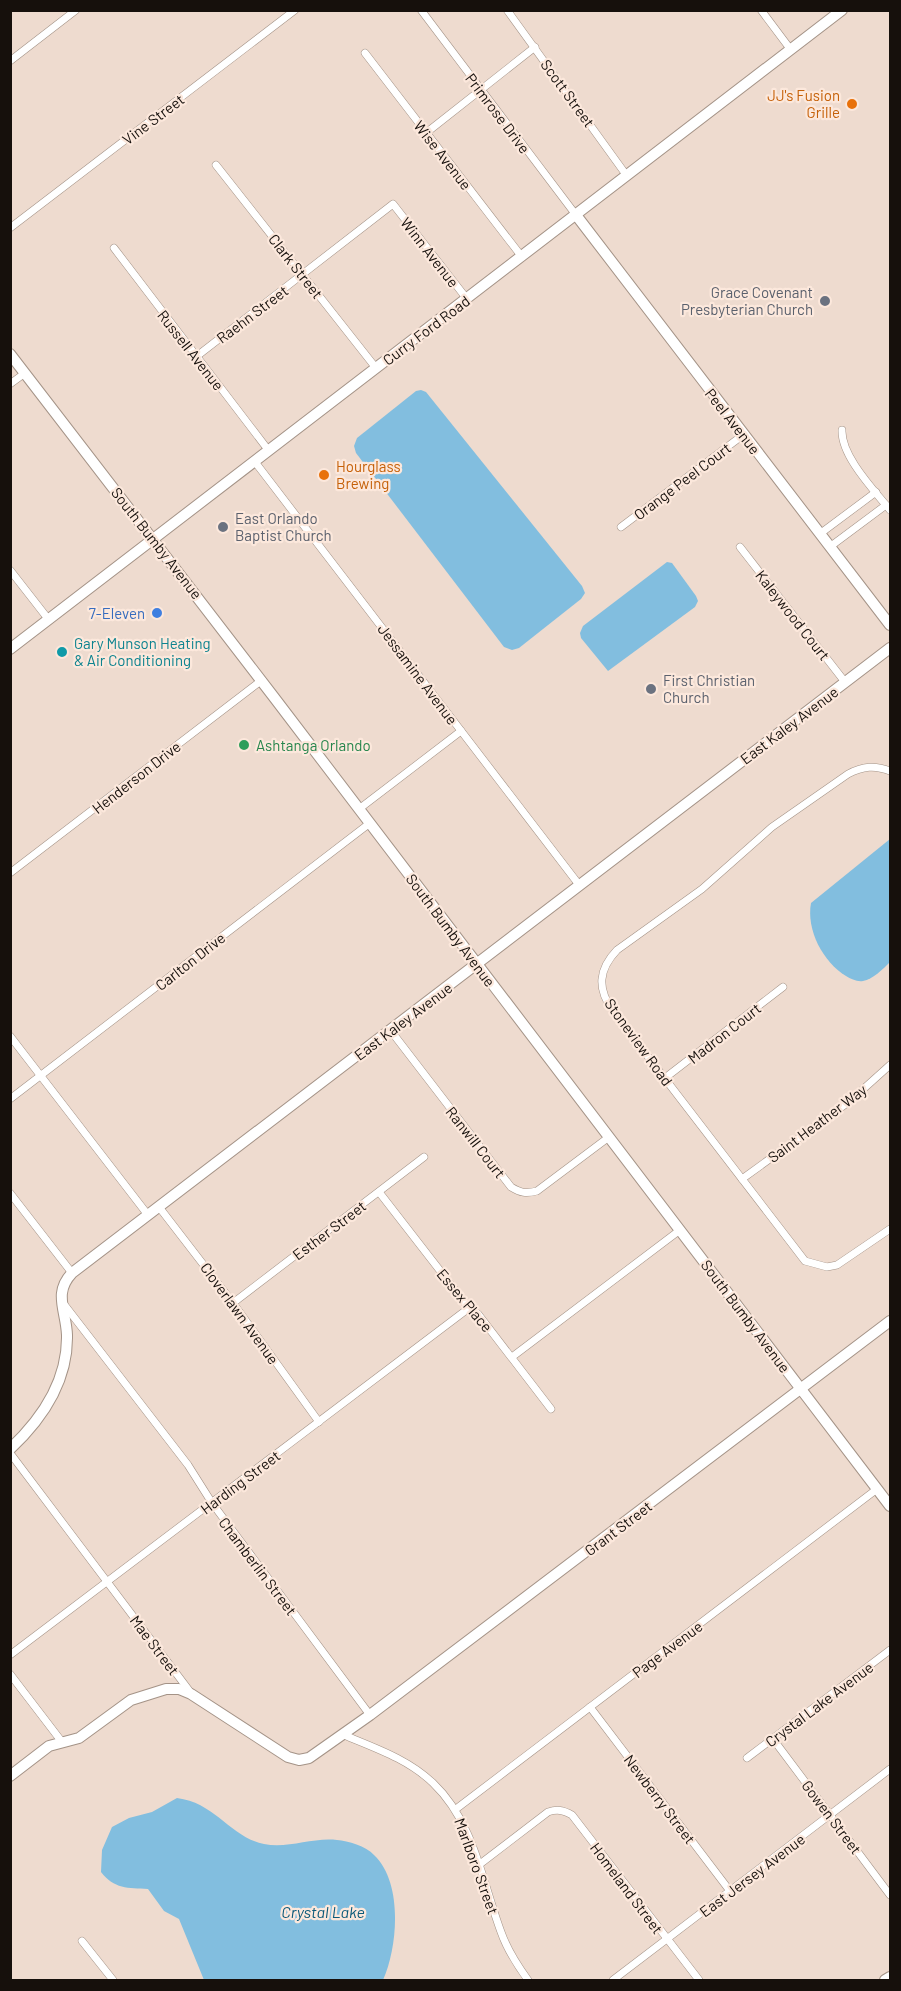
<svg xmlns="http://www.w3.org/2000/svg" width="901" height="1991" font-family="Barlow,sans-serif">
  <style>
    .water { fill: #82bedf }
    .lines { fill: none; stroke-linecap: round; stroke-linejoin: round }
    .street-casing { stroke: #a49387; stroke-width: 8 }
    .secondary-casing { stroke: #a49387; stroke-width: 12 }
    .street { stroke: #fff; stroke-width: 7 }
    .secondary { stroke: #fff; stroke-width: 10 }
    .food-dot { fill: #e8710a; stroke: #fce8dc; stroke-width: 2 }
    .worship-dot { fill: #6b7280; stroke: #fce8dc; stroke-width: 2 }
    .shop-dot { fill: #3f7fe0; stroke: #fce8dc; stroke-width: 2 }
    .culture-dot { fill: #0f9aa8; stroke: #fce8dc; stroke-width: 2 }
    .leisure-dot { fill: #2e9e5b; stroke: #fce8dc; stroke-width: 2 }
    .labels { text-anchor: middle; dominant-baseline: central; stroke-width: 4.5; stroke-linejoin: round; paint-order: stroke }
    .street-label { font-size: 15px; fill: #16100c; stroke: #fce8dc }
    .food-label { font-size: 15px; fill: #c56008; stroke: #fce8dc; text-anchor: end }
    .worship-label { font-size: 15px; fill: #5b616d; stroke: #fce8dc; text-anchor: start }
    .shop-label { font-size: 15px; fill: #366cbe; stroke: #fce8dc; text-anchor: end }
    .culture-label { font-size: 15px; fill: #0d838f; stroke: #fce8dc; text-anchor: start }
    .leisure-label { font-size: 15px; fill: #27864d; stroke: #fce8dc; text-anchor: start }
    .water-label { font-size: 16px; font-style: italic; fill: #0b5a7a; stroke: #fce8dc }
  </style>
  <rect width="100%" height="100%" fill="#eedbcf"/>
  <g class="water">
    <path d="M 421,390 L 426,392 L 582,586 L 585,593 L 581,599 L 519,648 L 512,650 L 504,647 L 356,453 L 354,446 L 357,438 L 416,391 Z"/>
    <path d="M 667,562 L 672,563 L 696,596 L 698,601 L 695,607 L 608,671 L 581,638 L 580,633 L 583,626 Z"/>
    <path d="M 890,839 L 890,962 C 883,969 873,979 863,981 C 857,982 851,979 846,976 C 823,962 806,930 811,903 Z"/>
    <path d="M 177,1798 C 216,1803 230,1837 264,1844 C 288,1849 313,1837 337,1840 C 348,1841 366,1846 374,1855 C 403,1882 398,1947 383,1980 L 204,1980 L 179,1919 L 164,1911 L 148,1889 C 128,1888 114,1889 101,1872 L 102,1850 L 112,1827 L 129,1818 L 152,1812 Z"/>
  </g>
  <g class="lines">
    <g class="street-casing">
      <g id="street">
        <path d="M 421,10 L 576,215"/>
        <path d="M 507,10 L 627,176"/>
        <path d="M 761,10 L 791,50"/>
        <path d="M 365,53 L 522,257"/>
        <path d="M 10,61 L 76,10"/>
        <path d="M 426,133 L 535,47"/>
        <path d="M 216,165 L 376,368"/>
        <path d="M 10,228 L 295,10"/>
        <path d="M 114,248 L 269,451"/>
        <path d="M 197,356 L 393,204 L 467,299"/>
        <path d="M 10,384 L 25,373"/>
        <path d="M 842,430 C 841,456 874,490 890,510"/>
        <path d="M 255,462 L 580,886"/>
        <path d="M 621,527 L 743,435"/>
        <path d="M 821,533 L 876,492"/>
        <path d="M 831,546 L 886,505"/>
        <path d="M 740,547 L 845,682"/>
        <path d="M 10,570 L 49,620"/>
        <path d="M 890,771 C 875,765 863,766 848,774 L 772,827 L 702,889 L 617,950 C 598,970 597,989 613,1011 L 805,1261 L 827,1267 L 837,1265 L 890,1229"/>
        <path d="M 359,809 L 461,731"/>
        <path d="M 10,873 L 262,680"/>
        <path d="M 391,1031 L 511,1187 C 521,1193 526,1194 537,1191 L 609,1137"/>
        <path d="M 10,1036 L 148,1215"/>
        <path d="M 665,1078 L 783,987"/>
        <path d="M 10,1099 L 370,823"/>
        <path d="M 742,1179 L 850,1101 L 890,1065"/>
        <path d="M 379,1192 L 469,1308 L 478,1314 L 551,1409"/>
        <path d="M 10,1193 L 72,1273"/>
        <path d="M 159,1207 L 233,1303 L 319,1422"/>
        <path d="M 63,1303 L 188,1465 L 212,1503 L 370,1715"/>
        <path d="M 233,1303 L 424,1157"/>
        <path d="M 512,1357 L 680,1230"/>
        <path d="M 10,1453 L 191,1693"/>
        <path d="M 10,1655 L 469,1308"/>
        <path d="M 10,1674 L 62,1742"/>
        <path d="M 590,1707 L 730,1891"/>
        <path d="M 344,1735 C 375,1748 408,1759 433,1783 C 474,1822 482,1881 501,1932 C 507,1949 517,1965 528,1980"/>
        <path d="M 773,1739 L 890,1895"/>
        <path d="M 747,1758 L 890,1650"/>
        <path d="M 456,1809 L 877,1489"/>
        <path d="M 480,1864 L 548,1812 C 557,1809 563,1810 572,1815 L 699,1980"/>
        <path d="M 82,1941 L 113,1980"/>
        <path d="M 613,1980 L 890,1769"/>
      </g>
    </g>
    <g class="secondary-casing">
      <g id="secondary">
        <path d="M 576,215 L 890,625"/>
        <path d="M 10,354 L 273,696 L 890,1506"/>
        <path d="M 10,649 L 842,10"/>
        <path d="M 10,1449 C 42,1419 68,1380 67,1335 C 66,1310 53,1293 72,1273 L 890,648"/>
        <path d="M 10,1776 L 49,1746 L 79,1738 L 131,1700 L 166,1689 L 179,1689 L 191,1694 L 288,1757 L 299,1760 L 309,1758 L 370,1715 L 890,1321"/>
        <path d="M 885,1980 L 890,1977"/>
      </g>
    </g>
    <use href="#street" class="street"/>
    <use href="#secondary" class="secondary"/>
  </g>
  <g class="food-dot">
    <circle cx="852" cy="104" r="6"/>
    <circle cx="324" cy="475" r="6"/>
  </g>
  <g class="worship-dot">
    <circle cx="825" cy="301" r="6"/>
    <circle cx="223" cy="527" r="6"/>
    <circle cx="651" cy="689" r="6"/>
  </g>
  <circle class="shop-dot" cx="157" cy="613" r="6"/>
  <circle class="culture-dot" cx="62" cy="652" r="6"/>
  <circle class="leisure-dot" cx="244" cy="745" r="6"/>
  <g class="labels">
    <g class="street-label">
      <text transform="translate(568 93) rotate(54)">Scott Street</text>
      <text transform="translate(498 113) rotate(53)">Primrose Drive</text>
      <text transform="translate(153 119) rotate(-37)">Vine Street</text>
      <text transform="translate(443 155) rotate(52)">Wise Avenue</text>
      <text transform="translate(430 252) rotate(52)">Winn Avenue</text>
      <text transform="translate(296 266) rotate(52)">Clark Street</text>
      <text transform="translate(252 314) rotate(-37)">Raehn Street</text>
      <text transform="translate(426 330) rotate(-37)">Curry Ford Road</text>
      <text transform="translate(191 350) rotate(52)">Russell Avenue</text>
      <text transform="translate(733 421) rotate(52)">Peel Avenue</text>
      <text transform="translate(682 481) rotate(-37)">Orange Peel Court</text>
      <text transform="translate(157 543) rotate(52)">South Bumby Avenue</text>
      <text transform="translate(793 615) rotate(52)">Kaleywood Court</text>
      <text transform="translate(418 674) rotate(53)">Jessamine Avenue</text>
      <text transform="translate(789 725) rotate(-37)">East Kaley Avenue</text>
      <text transform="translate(136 777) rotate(-38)">Henderson Drive</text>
      <text transform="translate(451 930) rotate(53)">South Bumby Avenue</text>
      <text transform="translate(190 961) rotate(-38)">Carlton Drive</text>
      <text transform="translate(403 1021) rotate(-37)">East Kaley Avenue</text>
      <text transform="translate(724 1033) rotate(-38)">Madron Court</text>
      <text transform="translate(639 1042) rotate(54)">Stoneview Road</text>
      <text transform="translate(817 1123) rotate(-37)">Saint Heather Way</text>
      <text transform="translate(476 1142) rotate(52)">Ranwill Court</text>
      <text transform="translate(329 1230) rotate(-37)">Esther Street</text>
      <text transform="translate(465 1300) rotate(50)">Essex Place</text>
      <text transform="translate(240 1313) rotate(54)">Cloverlawn Avenue</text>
      <text transform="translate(746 1316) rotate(53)">South Bumby Avenue</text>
      <text transform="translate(240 1482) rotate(-37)">Harding Street</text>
      <text transform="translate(618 1528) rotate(-37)">Grant Street</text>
      <text transform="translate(258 1566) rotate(53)">Chamberlin Street</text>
      <text transform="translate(155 1645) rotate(53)">Mae Street</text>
      <text transform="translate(667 1649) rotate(-37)">Page Avenue</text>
      <text transform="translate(819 1704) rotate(-37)">Crystal Lake Avenue</text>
      <text transform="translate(660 1799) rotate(53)">Newberry Street</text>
      <text transform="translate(832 1817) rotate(53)">Gowen Street</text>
      <text transform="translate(477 1866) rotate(70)">Marlboro Street</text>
      <text transform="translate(752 1875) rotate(-37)">East Jersey Avenue</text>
      <text transform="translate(627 1888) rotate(53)">Homeland Street</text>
    </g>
    <g class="food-label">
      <text x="840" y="95">JJ's Fusion<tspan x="840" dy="17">Grille</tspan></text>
      <text x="336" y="466" text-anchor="start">Hourglass<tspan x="336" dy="17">Brewing</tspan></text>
    </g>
    <g class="worship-label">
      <text x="813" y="292" text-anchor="end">Grace Covenant<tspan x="813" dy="17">Presbyterian Church</tspan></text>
      <text x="235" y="518">East Orlando<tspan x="235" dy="17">Baptist Church</tspan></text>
      <text x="663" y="680">First Christian<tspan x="663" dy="17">Church</tspan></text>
    </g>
    <g class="shop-label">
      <text x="145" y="613">7-Eleven</text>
    </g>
    <g class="culture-label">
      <text x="74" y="643">Gary Munson Heating<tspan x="74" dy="17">&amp; Air Conditioning</tspan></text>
    </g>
    <g class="leisure-label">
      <text x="256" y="745">Ashtanga Orlando</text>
    </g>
    <g class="water-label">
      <text x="323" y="1911">Crystal Lake</text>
    </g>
  </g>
  <rect width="901" height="1991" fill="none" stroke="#16100c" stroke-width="24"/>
</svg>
